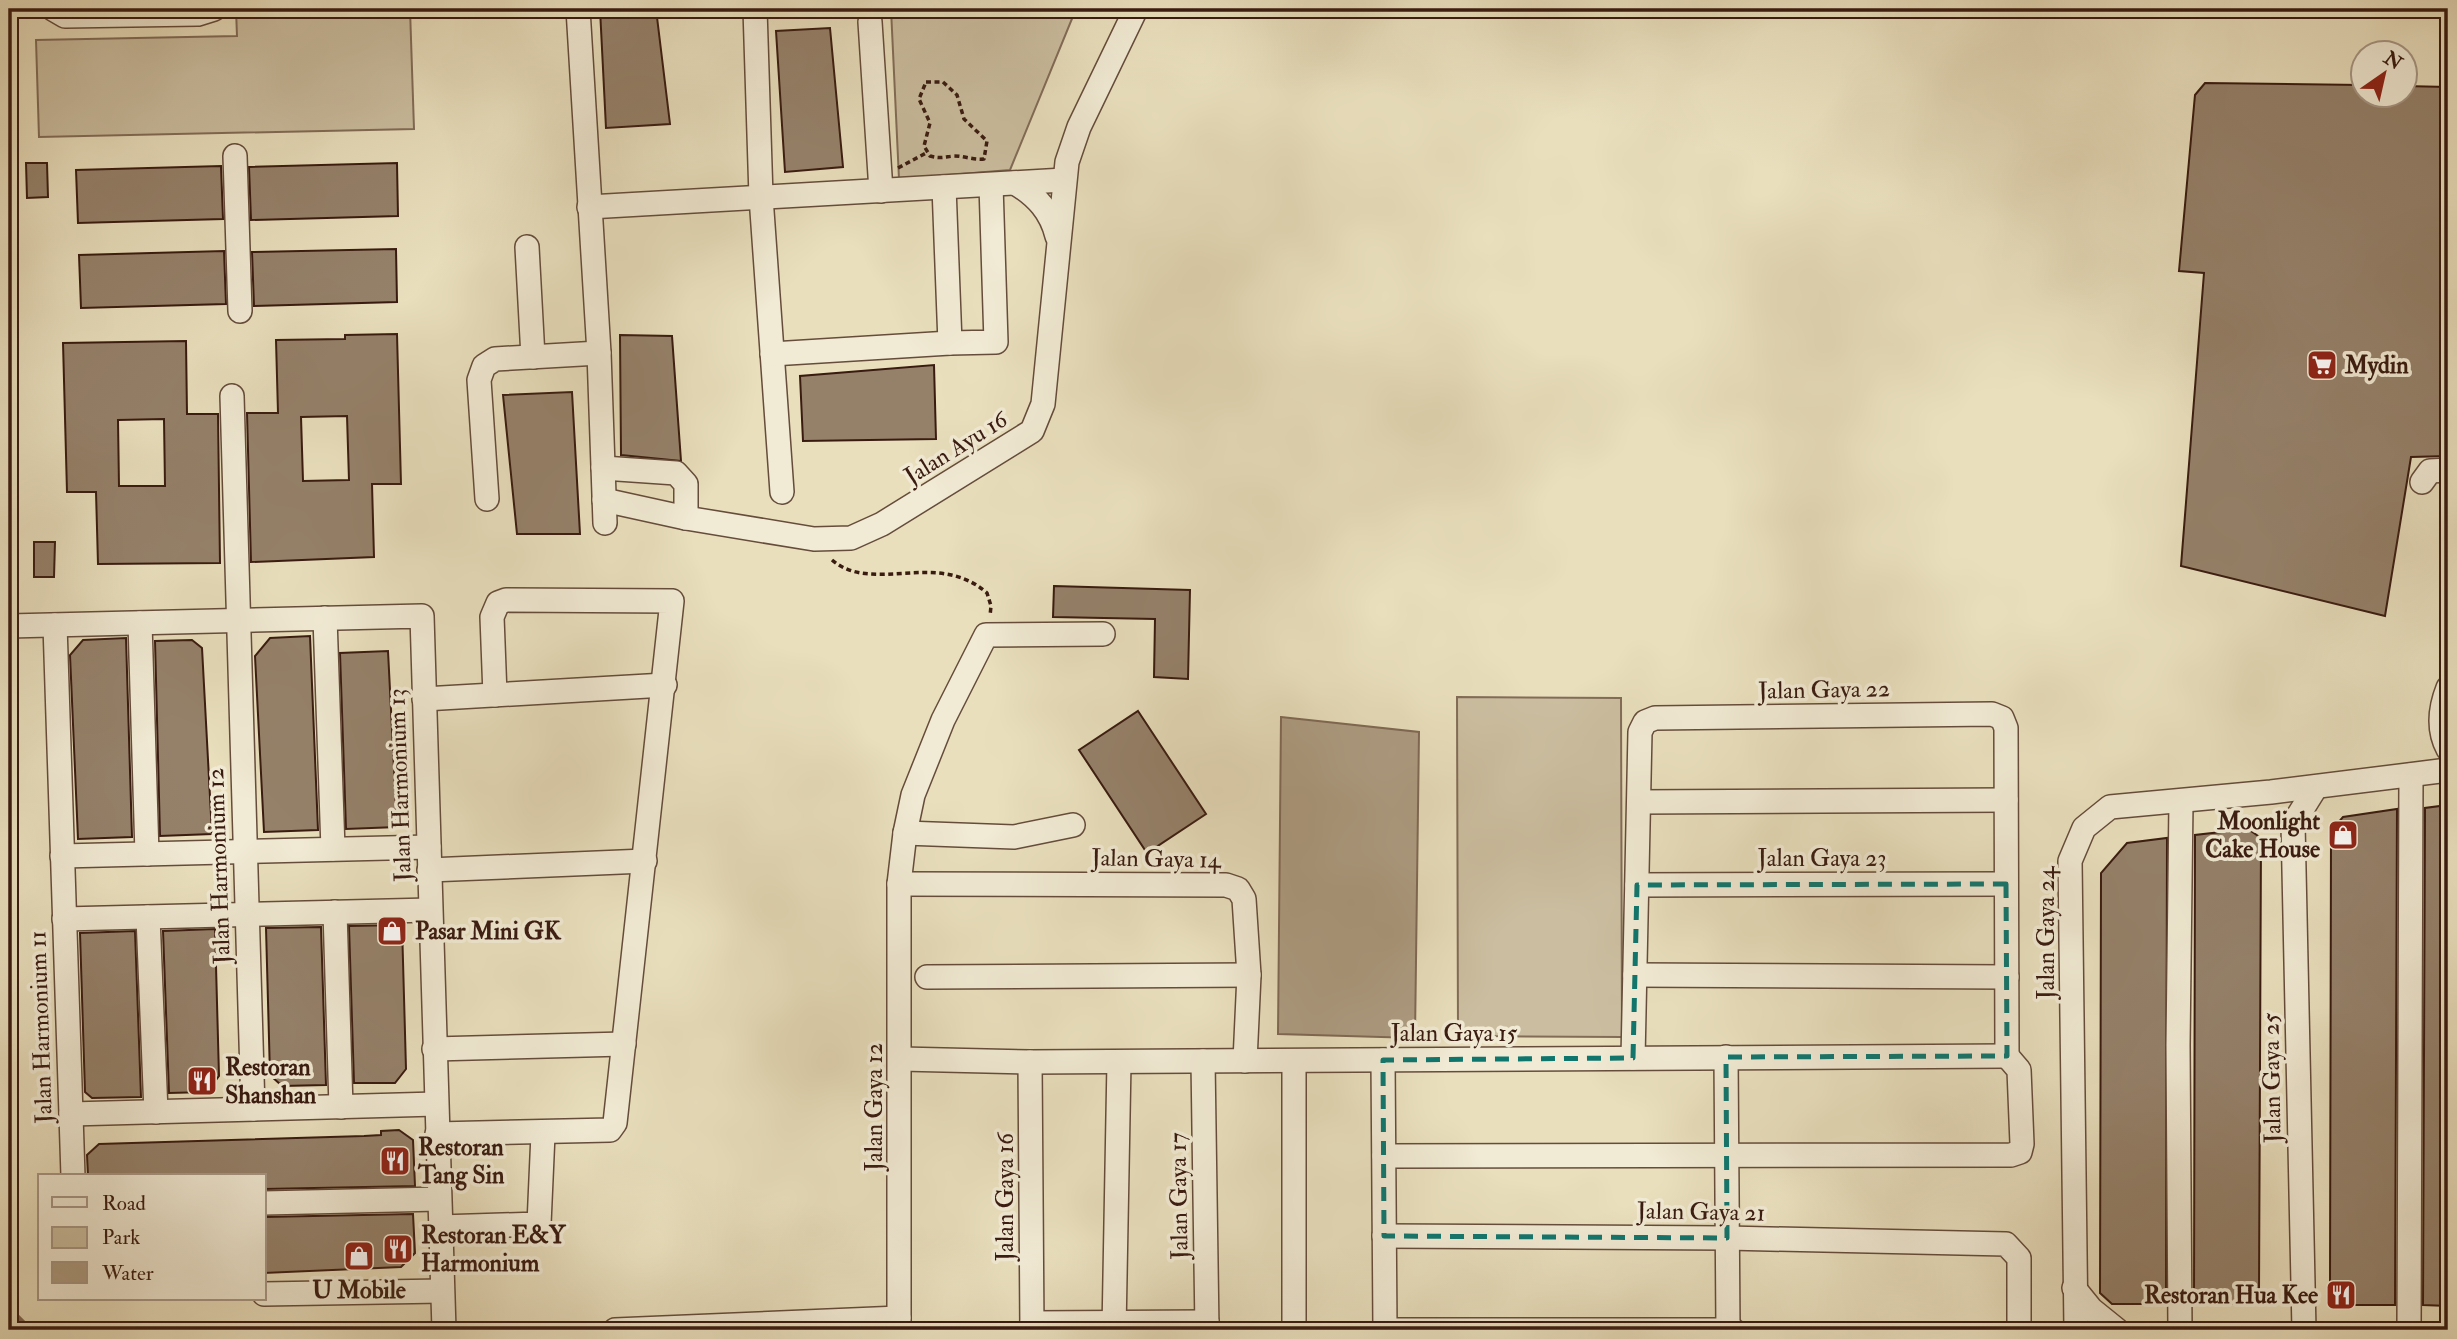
<svg xmlns="http://www.w3.org/2000/svg" width="2457" height="1339" font-family="'IM FELL Double Pica',serif">
  <style>
    .green { fill: #cbbea0; stroke: #826c58; stroke-width: 2 }
    .water { fill: #ad9c82; stroke: #7f6854; stroke-width: 2 }
    .lines { fill: none; stroke-linecap: round; stroke-linejoin: round }
    .stream { stroke: #7f6854; stroke-width: 6 }
    .building { fill: #95816a; stroke: #391b10; stroke-width: 2; fill-rule: evenodd }
    .minor-casing { stroke: #654c3b; stroke-width: 26 }
    .path { stroke: #391b10; stroke-width: 3.5; stroke-dasharray: 5 3.5; stroke-linecap: butt }
    .minor { stroke: #f1ead4; stroke-width: 23 }
    .marked { fill: none; stroke: #0f766e; stroke-width: 5; stroke-dasharray: 14 9; stroke-linejoin: round }
    .labels { text-anchor: middle; dominant-baseline: central; stroke-width: 7; stroke-linejoin: round; paint-order: stroke }
    .poi-label { font-size: 24px; font-weight: bold; fill: #391b10; stroke: #f1ead4; text-anchor: start }
    .street-label { font-size: 24px; fill: #391b10; stroke: #f1ead4 }
  </style>
  <rect width="100%" height="100%" fill="#e9dfbd"/>
  <filter id="stains"><feTurbulence type="fractalNoise" baseFrequency=".00286" numOctaves="4"/><feColorMatrix values="0 0 0 0 .2 0 0 0 0 .09 0 0 0 0 .02 0 0 0 .5 -.17"/></filter>
  <radialGradient id="worn" r=".72"><stop offset=".6" stop-color="#630" stop-opacity="0"/><stop offset="1" stop-color="#630" stop-opacity=".3"/></radialGradient>
  <g class="green">
    <path d="M 236,9 L 410,9 L 414,129 L 39,137 L 36,40 L 237,36 Z"/>
    <path d="M 891,9 L 1076,9 L 1010,170 L 899,179 Z"/>
    <path d="M 1457,697 L 1621,698 L 1622,1037 L 1458,1036 Z"/>
  </g>
  <path class="water" d="M 1281,717 L 1419,732 L 1415,1038 L 1278,1034 Z"/>
  <g class="lines">
    <path class="stream" d="M 9,1309 L 30,1330"/>
  </g>
  <g class="building">
    <path d="M 600,9 L 656,9 L 670,124 L 606,128 Z"/>
    <path d="M 830,28 L 843,167 L 785,172 L 776,31 Z"/>
    <path d="M 2205,83 L 2362,85 L 2362,94 L 2404,94 L 2404,86 L 2448,87 L 2448,456 L 2411,457 L 2385,616 L 2181,566 L 2204,273 L 2179,271 L 2195,95 Z"/>
    <path d="M 26,163 L 47,163 L 48,197 L 27,198 Z"/>
    <path d="M 397,163 L 398,216 L 251,220 L 249,167 Z"/>
    <path d="M 221,166 L 223,219 L 78,223 L 76,170 Z"/>
    <path d="M 396,249 L 397,302 L 254,306 L 252,252 Z"/>
    <path d="M 224,251 L 226,304 L 81,308 L 79,255 Z"/>
    <path d="M 397,334 L 401,484 L 372,484 L 374,557 L 251,562 L 247,413 L 278,413 L 276,340 L 345,339 L 345,335 ZM 347,416 L 349,480 L 303,481 L 301,417 Z"/>
    <path d="M 620,335 L 672,336 L 681,461 L 621,455 Z"/>
    <path d="M 186,341 L 187,414 L 218,414 L 220,563 L 98,564 L 96,492 L 67,492 L 63,343 ZM 164,419 L 165,486 L 119,486 L 118,420 Z"/>
    <path d="M 934,365 L 936,439 L 803,441 L 800,376 Z"/>
    <path d="M 572,392 L 580,534 L 517,534 L 503,395 Z"/>
    <path d="M 34,542 L 55,542 L 54,577 L 34,577 Z"/>
    <path d="M 1054,586 L 1190,590 L 1188,679 L 1154,677 L 1155,619 L 1053,617 Z"/>
    <path d="M 310,636 L 318,830 L 264,832 L 255,656 L 270,638 Z"/>
    <path d="M 126,638 L 132,837 L 78,839 L 70,655 L 83,640 Z"/>
    <path d="M 192,640 L 202,648 L 212,834 L 160,836 L 155,641 Z"/>
    <path d="M 388,651 L 397,827 L 346,829 L 340,653 Z"/>
    <path d="M 1138,711 L 1206,814 L 1147,853 L 1079,750 Z"/>
    <path d="M 2448,805 L 2448,1306 L 2423,1305 L 2425,808 Z"/>
    <path d="M 2397,809 L 2395,1305 L 2342,1305 L 2330,1294 L 2331,831 L 2343,817 Z"/>
    <path d="M 2248,829 L 2261,838 L 2259,1293 L 2247,1304 L 2194,1304 L 2195,835 Z"/>
    <path d="M 2167,838 L 2166,1304 L 2112,1304 L 2100,1293 L 2101,873 L 2127,843 Z"/>
    <path d="M 402,925 L 406,1069 L 395,1083 L 354,1083 L 349,926 Z"/>
    <path d="M 321,927 L 326,1085 L 282,1086 L 270,1075 L 266,928 Z"/>
    <path d="M 215,929 L 219,1076 L 207,1092 L 169,1093 L 163,931 Z"/>
    <path d="M 135,931 L 141,1097 L 92,1098 L 85,1092 L 80,933 Z"/>
    <path d="M 399,1130 L 413,1140 L 415,1186 L 264,1189 L 264,1176 L 88,1176 L 87,1155 L 99,1144 L 364,1136 L 381,1135 L 381,1131 Z"/>
    <path d="M 413,1214 L 415,1253 L 401,1267 L 264,1273 L 264,1217 Z"/>
  </g>
  <g class="lines">
    <g class="minor-casing">
      <g id="minor">
        <path d="M 53,9 L 65,16 L 198,14 L 214,9"/>
        <path d="M 578,9 L 599,353 L 605,523"/>
        <path d="M 755,9 L 761,197 L 782,492"/>
        <path d="M 870,22 L 881,191"/>
        <path d="M 235,156 L 240,311"/>
        <path d="M 1015,183 C 1037,196 1051,212 1057,236"/>
        <path d="M 944,187 L 950,343 L 996,342 L 991,185"/>
        <path d="M 589,207 L 1064,180"/>
        <path d="M 527,247 L 533,357"/>
        <path d="M 772,354 L 950,343"/>
        <path d="M 232,396 L 253,1109"/>
        <path d="M 603,468 L 676,473 L 686,484 L 686,518"/>
        <path d="M 2422,482 L 2430,471 L 2448,470"/>
        <path d="M 487,499 L 479,380 L 484,366 L 495,359 L 599,353"/>
        <path d="M 604,500 L 686,518 L 814,539 L 851,538 L 882,524 L 1032,431 L 1043,404 L 1067,162 L 1079,127 L 1136,9"/>
        <path d="M 325,618 L 333,849"/>
        <path d="M 140,623 L 147,854"/>
        <path d="M 55,625 L 73,1176"/>
        <path d="M 9,626 L 422,616 L 444,1330"/>
        <path d="M 2448,688 C 2440,708 2438,730 2448,749"/>
        <path d="M 424,699 L 665,685"/>
        <path d="M 1639,802 L 2006,800"/>
        <path d="M 905,833 L 1014,837 L 1073,825"/>
        <path d="M 62,856 L 429,847"/>
        <path d="M 429,870 L 645,861"/>
        <path d="M 899,884 L 1226,885 L 1238,889 L 1244,899 L 1249,975 L 1245,1061"/>
        <path d="M 1637,885 L 2006,884"/>
        <path d="M 335,912 L 341,1107"/>
        <path d="M 148,917 L 156,1112"/>
        <path d="M 64,919 L 430,910"/>
        <path d="M 1635,975 L 2007,977"/>
        <path d="M 927,977 L 1249,975"/>
        <path d="M 434,1049 L 624,1044"/>
        <path d="M 1726,1057 L 1728,1330"/>
        <path d="M 1633,1058 L 1640,732 L 1645,722 L 1655,718 L 1992,714 L 2002,718 L 2006,728 L 2007,1056"/>
        <path d="M 901,1059 L 1030,1062 L 2007,1056"/>
        <path d="M 1383,1060 L 1385,1330"/>
        <path d="M 1203,1061 L 1207,1330"/>
        <path d="M 1294,1061 L 1294,1330"/>
        <path d="M 1030,1062 L 1032,1330"/>
        <path d="M 71,1114 L 436,1104"/>
        <path d="M 437,1134 L 610,1130 L 615,1123 L 672,601 L 506,600 L 498,603 L 492,617 L 495,695"/>
        <path d="M 1384,1156 L 2011,1155 L 2020,1152 L 2022,1144 L 2019,1070 L 2007,1056"/>
        <path d="M 264,1203 L 439,1199"/>
        <path d="M 440,1227 L 539,1224 L 543,1134"/>
        <path d="M 1384,1236 L 1727,1238 L 2006,1244 L 2019,1258 L 2019,1330"/>
        <path d="M 2074,1288 L 2091,1309 L 2117,1330"/>
        <path d="M 264,1294 L 442,1291"/>
        <path d="M 1032,1323 L 1207,1322"/>
        <path d="M 615,1330 L 899,1318"/>
        <path d="M 899,1330 L 899,884 L 905,833 L 913,795 L 943,720 L 986,635 L 1103,634"/>
        <path d="M 1114,1330 L 1119,1062"/>
        <path d="M 1385,1330 L 1733,1330"/>
        <path d="M 2076,1330 L 2070,861 L 2084,828 L 2110,807 L 2271,792 L 2448,770"/>
        <path d="M 2180,1330 L 2178,1045 L 2181,802"/>
        <path d="M 2304,1330 L 2293,824 L 2316,787"/>
        <path d="M 2409,1330 L 2411,775"/>
      </g>
    </g>
    <g class="path">
      <path d="M 926,82 L 943,82 L 957,95 L 964,119 L 987,141 L 984,159 C 973,160 964,156 954,156 C 944,157 940,159 930,156 L 924,146 L 930,123 L 919,99 Z"/>
      <path d="M 898,168 L 928,152"/>
      <path d="M 832,560 C 873,595 937,549 987,593 L 991,606 L 990,616"/>
    </g>
    <use href="#minor" class="minor"/>
  </g>
  <path class="marked" d="M 2006,884 L 2007,1056 L 1726,1057 L 1727,1238 L 1384,1236 L 1383,1060 L 1633,1058 L 1637,885 Z"/>
  <defs>
    <g id="supermarket-square" transform="scale(1.575)"><rect x="-9" y="-9" width="18" height="18" rx="4" fill="#8f2418" stroke="#f1ead4"/><path d="M-6-5.5h2.5l.6 2H6L4.5 2H-2.5L-4.4-4H-6ZM-1.5 3.2a1.3 1.3 0 1 0 .1 0ZM3 3.2a1.3 1.3 0 1 0 .1 0Z" fill="#fff"/></g>
    <g id="shop-square" transform="scale(1.575)"><rect x="-9" y="-9" width="18" height="18" rx="4" fill="#8f2418" stroke="#f1ead4"/><path d="M-5-2.5h2.3a2.7 3.5 0 0 1 5.4 0H5L5.5 6h-11ZM-1.5-2.5h3a1.5 2.3 0 0 0-3 0Z" fill="#fff"/></g>
    <g id="restaurant-square" transform="scale(1.575)"><rect x="-9" y="-9" width="18" height="18" rx="4" fill="#8f2418" stroke="#f1ead4"/><path d="M-5-6h1v4h1v-4h1v4h1v-4h1v5L-1.5 .5V6h-2V.5L-5-1ZM5-6V6H3V1.5H1.5Q1.5-4 5-6Z" fill="#fff"/></g>
  </defs>
  <g fill-rule="evenodd">
    <use href="#supermarket-square" x="2322" y="365"/>
    <use href="#shop-square" x="2343" y="835"/>
    <use href="#shop-square" x="392" y="931"/>
    <use href="#restaurant-square" x="202" y="1081"/>
    <use href="#restaurant-square" x="395" y="1161"/>
    <use href="#restaurant-square" x="398" y="1249"/>
    <use href="#shop-square" x="359" y="1256"/>
    <use href="#restaurant-square" x="2341" y="1295"/>
  </g>
  <g class="labels">
    <g class="poi-label">
      <text x="2345" y="365">Mydin</text>
      <text x="2320" y="821" text-anchor="end">Moonlight<tspan x="2320" dy="28">Cake House</tspan></text>
      <text x="415" y="931">Pasar Mini GK</text>
      <text x="225" y="1067">Restoran<tspan x="225" dy="28">Shanshan</tspan></text>
      <text x="418" y="1147">Restoran<tspan x="418" dy="28">Tang Sin</tspan></text>
      <text x="421" y="1235">Restoran E&amp;Y<tspan x="421" dy="28">Harmonium</tspan></text>
      <text x="359" y="1290" text-anchor="middle">U Mobile</text>
      <text x="2318" y="1295" text-anchor="end">Restoran Hua Kee</text>
    </g>
    <g class="street-label">
      <text transform="translate(956 448) rotate(-32)">Jalan Ayu 16</text>
      <text transform="translate(1824 690) rotate(-1)">Jalan Gaya 22</text>
      <text transform="translate(400 785) rotate(-92)">Jalan Harmonium 13</text>
      <text x="1822" y="858">Jalan Gaya 23</text>
      <text transform="translate(1156 859) rotate(1)">Jalan Gaya 14</text>
      <text transform="translate(219 866) rotate(-92)">Jalan Harmonium 12</text>
      <text transform="translate(2046 933) rotate(-90)">Jalan Gaya 24</text>
      <text transform="translate(41 1027) rotate(-92)">Jalan Harmonium 11</text>
      <text x="1454" y="1033">Jalan Gaya 15</text>
      <text transform="translate(2272 1078) rotate(-91)">Jalan Gaya 25</text>
      <text transform="translate(874 1107) rotate(-90)">Jalan Gaya 12</text>
      <text transform="translate(1179 1196) rotate(-91)">Jalan Gaya 17</text>
      <text transform="translate(1005 1197) rotate(-90)">Jalan Gaya 16</text>
      <text transform="translate(1701 1212) rotate(1)">Jalan Gaya 21</text>
    </g>
  </g>
  <rect width="2457" height="1339" fill="none" stroke="#e9dfbd" stroke-width="35"/>
  <rect x="10" y="10" width="2436" height="1318" fill="none" stroke="#391b10" stroke-width="3.5"/>
  <rect x="18" y="18" width="2422" height="1304" fill="none" stroke="#391b10" stroke-width="2"/>
  <rect x="38" y="1174" width="228" height="126" fill="#f1ead4" stroke="#a79786" stroke-width="2"/>
  <rect x="52" y="1197" width="35" height="10" fill="#f1ead4" stroke="#a79786" stroke-width="2"/>
  <text x="102" y="1210" font-size="21" fill="#391b10">Road</text>
  <rect x="52" y="1227" width="35" height="21" fill="#cbbea0" stroke="#a79786" stroke-width="2"/>
  <text x="102" y="1244" font-size="21" fill="#391b10">Park</text>
  <rect x="52" y="1262" width="35" height="21" fill="#ad9c82" stroke="#a79786" stroke-width="2"/>
  <text x="102" y="1280" font-size="21" fill="#391b10">Water</text>
  <g transform="translate(2384 74) rotate(34)"><circle r="33" fill="#f1ead4" stroke="#a79786" stroke-width="2"/>
  <path d="M0-5L12 26L0 18L-12 26Z" fill="#8f2418"/>
  <text y="-10" font-size="19" font-weight="bold" text-anchor="middle" fill="#391b10">N</text>
  </g>
  <rect width="100%" height="100%" filter="url(#stains)"/>
  <rect width="100%" height="100%" fill="url(#worn)"/>
</svg>
